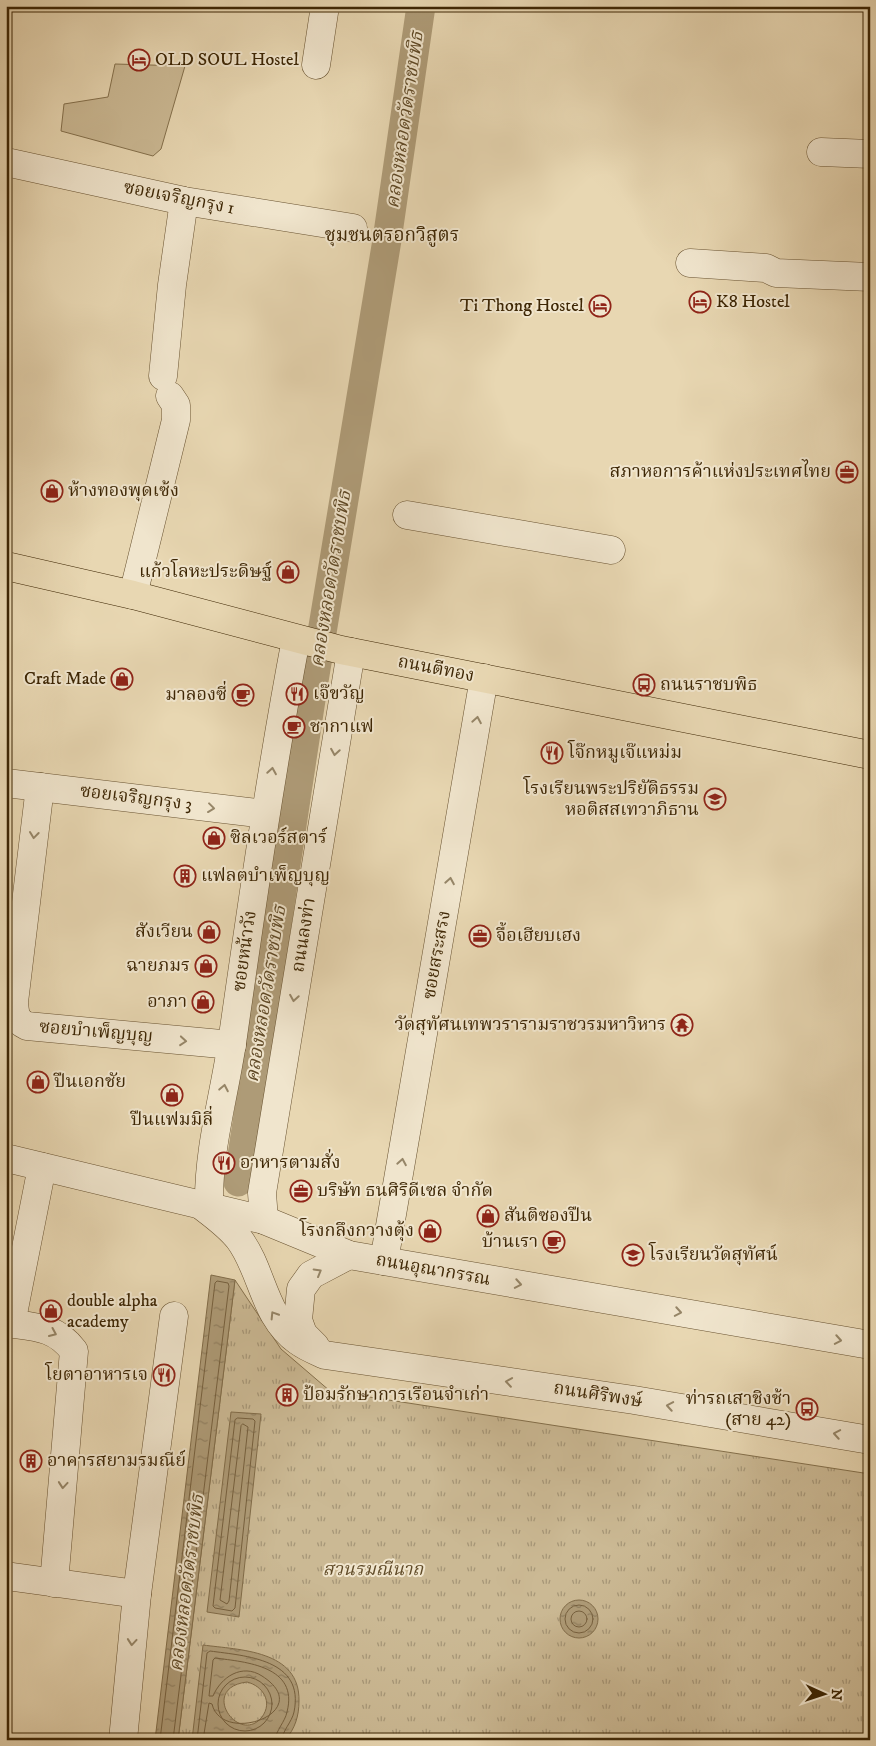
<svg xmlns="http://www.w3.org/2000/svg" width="876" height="1746" font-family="'IM FELL DW Pica','Noto Serif Thai',serif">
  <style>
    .grass { fill: url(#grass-tufts); stroke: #84704c }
    .garden { fill: #cbb994; stroke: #84704c }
    .water { fill: url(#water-ripples); stroke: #816c49; fill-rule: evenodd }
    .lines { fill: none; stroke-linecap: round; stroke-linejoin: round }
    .shore { stroke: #76603e; stroke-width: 1 }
    .canal { stroke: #ae9b77; stroke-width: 29 }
    .minor-casing { stroke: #685230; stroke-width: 29 }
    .major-casing { stroke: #3d2604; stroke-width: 29 }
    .minor { stroke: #f0e5cd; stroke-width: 28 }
    .major { stroke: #e8d7b2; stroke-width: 28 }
    .oneway { stroke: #968668 }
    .labels { text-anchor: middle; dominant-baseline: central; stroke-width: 4; stroke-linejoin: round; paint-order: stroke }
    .poi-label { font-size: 18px; fill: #3d2604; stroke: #f0e5cd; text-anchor: start }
    .street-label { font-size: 18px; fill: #3d2604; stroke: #f0e5cd }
    .park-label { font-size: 18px; font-style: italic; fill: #604b28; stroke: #f0e5cd }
    .water-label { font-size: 19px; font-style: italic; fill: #5f4926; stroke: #f0e5cd }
    .neighbourhood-label { font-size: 19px; fill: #3d2604; stroke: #f0e5cd }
  </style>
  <defs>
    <pattern id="grass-tufts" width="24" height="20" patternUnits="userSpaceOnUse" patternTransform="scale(1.25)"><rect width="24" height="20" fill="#cbb994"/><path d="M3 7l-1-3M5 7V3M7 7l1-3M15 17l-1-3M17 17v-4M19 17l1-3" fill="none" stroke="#a69677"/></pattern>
    <pattern id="water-ripples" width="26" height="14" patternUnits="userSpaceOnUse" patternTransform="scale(1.25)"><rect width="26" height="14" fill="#ae9b77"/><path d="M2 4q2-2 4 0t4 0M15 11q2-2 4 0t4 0" fill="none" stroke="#8f7e5f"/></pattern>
  </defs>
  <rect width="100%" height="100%" fill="#e8d7b2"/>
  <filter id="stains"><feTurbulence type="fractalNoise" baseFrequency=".004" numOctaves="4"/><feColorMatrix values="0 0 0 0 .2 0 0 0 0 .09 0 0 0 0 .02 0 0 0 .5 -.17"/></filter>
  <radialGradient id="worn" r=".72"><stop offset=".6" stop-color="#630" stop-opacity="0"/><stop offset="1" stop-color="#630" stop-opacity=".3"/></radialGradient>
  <path class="grass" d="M 235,1280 L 281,1349 L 330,1391 L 870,1474 L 870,1740 L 178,1740 Z"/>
  <path class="garden" d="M 115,64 L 185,66 L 161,149 L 153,156 L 61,131 L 64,104 L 108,97 Z"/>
  <g class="water">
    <path d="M 211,1275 L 235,1280 L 178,1740 L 155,1740 Z"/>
    <path d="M 231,1412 L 261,1414 L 239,1617 L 207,1612 Z"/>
    <circle cx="579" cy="1619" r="19"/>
    <path d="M 203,1645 C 240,1650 300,1650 299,1701 C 299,1716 295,1729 285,1740 L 192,1740 ZM 247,1682 C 263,1686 273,1702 262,1717 C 239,1746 198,1688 247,1682 Z"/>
  </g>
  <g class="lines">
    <g class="shore">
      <path d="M 238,1418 L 253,1419 L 255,1421 L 235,1608 L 232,1611 L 215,1608 L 213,1606 L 235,1420 Z"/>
      <path d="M 243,1424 L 248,1427 L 229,1601 L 227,1604 L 220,1600 L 241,1426 Z"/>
      <circle cx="579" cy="1619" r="14"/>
      <circle cx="579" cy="1619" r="8"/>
      <circle cx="245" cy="1704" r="27"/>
      <path d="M 160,1740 L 215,1283 L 217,1281 L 228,1283 L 229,1286 L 173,1740"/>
      <path d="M 197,1740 L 207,1653 L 210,1651 C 246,1656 305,1659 294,1712 C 292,1722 282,1731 282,1740"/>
      <path d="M 203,1740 L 209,1703 L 212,1704 C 222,1746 318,1712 262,1676 C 242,1663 221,1677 213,1696 L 209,1696 L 213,1660 L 215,1658 C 246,1662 299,1666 287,1712 C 285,1722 276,1730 275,1740"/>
    </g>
    <path class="canal" d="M 238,1182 L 312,693 L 387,240 L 421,6"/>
    <g class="minor-casing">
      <g id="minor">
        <path d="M 316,65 L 325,6"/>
        <path d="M 821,152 L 870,154"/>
        <path d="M 6,162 L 184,201 L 353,228"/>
        <path d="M 690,263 L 766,268 L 776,273 L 870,277"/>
        <path d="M 163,376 L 172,285 L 184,201"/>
        <path d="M 407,515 L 611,550"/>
        <path d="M 133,595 L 176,420 L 176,405 L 170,396"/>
        <path d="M 6,783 L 265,814"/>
        <path d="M 40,787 L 14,1002 C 15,1014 15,1020 27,1026 L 232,1045"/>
        <path d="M 6,1158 L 264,1220 L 349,1255 L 870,1345"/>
        <path d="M 209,1205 C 208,1148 225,1093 233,1036 C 252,903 271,771 296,639"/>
        <path d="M 202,1206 C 215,1216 229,1226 239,1239 C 263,1271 263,1316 298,1341 C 306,1347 316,1351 325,1355 L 634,1400 L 870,1440"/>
        <path d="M 264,1220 L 262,1193 L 351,652"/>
        <path d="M 384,1261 L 484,678"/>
        <path d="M 6,1323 C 35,1327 55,1326 74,1351 L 54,1583"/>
        <path d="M 11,1324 L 42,1167"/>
        <path d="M 315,1346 L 303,1334 L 298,1320 L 301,1289 L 311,1275 L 349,1255"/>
        <path d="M 6,1576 L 137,1594"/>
        <path d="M 123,1740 L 137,1594 L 174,1316"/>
      </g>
    </g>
    <g class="major-casing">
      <path id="major" d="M 6,566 L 133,595 L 341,650 L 870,755"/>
    </g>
    <use href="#minor" class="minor"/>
    <use href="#major" class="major"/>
  </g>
  <defs><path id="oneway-chevron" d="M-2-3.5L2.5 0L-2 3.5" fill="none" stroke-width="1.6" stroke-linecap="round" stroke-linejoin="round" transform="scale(1.25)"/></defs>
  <g class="oneway">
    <use href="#oneway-chevron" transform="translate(477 720) rotate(-80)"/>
    <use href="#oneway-chevron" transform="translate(335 752) rotate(99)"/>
    <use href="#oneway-chevron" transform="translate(272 771) rotate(-81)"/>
    <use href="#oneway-chevron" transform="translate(211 808) rotate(7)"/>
    <use href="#oneway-chevron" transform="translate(34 835) rotate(97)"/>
    <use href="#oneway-chevron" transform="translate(450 881) rotate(-80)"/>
    <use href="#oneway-chevron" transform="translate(294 998) rotate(99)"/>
    <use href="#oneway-chevron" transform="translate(183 1041) rotate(5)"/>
    <use href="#oneway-chevron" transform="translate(224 1088) rotate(-79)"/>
    <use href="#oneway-chevron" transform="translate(402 1162) rotate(-80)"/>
    <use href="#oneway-chevron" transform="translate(318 1272) rotate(-30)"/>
    <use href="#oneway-chevron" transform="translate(518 1284) rotate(10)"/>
    <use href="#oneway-chevron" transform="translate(678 1312) rotate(10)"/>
    <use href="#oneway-chevron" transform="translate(274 1315) rotate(-122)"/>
    <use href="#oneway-chevron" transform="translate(53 1333) rotate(24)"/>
    <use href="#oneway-chevron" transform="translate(838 1340) rotate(10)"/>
    <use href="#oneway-chevron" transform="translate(509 1382) rotate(-172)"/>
    <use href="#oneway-chevron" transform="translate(670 1406) rotate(-170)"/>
    <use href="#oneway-chevron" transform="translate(837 1434) rotate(-170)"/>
    <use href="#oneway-chevron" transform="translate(63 1485) rotate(95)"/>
    <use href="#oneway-chevron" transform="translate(132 1642) rotate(95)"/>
  </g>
  <defs>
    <g id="hotel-ring" transform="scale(1.125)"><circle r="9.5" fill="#f0e5cd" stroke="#8f2418" stroke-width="1.5"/><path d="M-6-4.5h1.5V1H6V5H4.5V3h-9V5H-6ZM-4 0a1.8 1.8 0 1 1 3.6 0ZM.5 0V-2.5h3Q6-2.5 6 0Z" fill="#8f2418"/></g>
    <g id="office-ring" transform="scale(1.125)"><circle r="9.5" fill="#f0e5cd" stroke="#8f2418" stroke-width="1.5"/><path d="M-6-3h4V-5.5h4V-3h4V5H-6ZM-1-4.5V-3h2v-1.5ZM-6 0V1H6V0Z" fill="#8f2418"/></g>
    <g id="shop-ring" transform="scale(1.125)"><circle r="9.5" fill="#f0e5cd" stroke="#8f2418" stroke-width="1.5"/><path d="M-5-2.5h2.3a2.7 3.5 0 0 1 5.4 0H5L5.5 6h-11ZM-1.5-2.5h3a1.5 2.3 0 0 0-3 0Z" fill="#8f2418"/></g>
    <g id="bus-ring" transform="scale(1.125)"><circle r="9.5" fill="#f0e5cd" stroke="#8f2418" stroke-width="1.5"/><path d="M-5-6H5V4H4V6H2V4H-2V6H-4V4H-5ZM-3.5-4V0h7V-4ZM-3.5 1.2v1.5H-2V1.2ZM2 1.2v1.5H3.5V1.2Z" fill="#8f2418"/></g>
    <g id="restaurant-ring" transform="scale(1.125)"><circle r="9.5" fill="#f0e5cd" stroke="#8f2418" stroke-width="1.5"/><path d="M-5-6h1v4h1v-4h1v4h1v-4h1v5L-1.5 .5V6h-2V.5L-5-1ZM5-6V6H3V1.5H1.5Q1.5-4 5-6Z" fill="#8f2418"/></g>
    <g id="cafe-ring" transform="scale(1.125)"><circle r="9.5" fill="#f0e5cd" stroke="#8f2418" stroke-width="1.5"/><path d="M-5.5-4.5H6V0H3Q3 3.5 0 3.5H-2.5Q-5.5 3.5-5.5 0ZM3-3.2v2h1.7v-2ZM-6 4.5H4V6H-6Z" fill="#8f2418"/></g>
    <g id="school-ring" transform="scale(1.125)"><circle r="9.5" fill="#f0e5cd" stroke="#8f2418" stroke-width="1.5"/><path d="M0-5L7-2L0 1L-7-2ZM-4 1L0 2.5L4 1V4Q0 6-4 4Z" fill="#8f2418"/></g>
    <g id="building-ring" transform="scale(1.125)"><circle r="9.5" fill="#f0e5cd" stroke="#8f2418" stroke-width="1.5"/><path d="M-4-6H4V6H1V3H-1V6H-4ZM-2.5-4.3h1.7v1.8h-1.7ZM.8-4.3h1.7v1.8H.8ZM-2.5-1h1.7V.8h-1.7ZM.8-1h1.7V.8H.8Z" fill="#8f2418"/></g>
    <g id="temple-ring" transform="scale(1.125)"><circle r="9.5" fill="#f0e5cd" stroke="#8f2418" stroke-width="1.5"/><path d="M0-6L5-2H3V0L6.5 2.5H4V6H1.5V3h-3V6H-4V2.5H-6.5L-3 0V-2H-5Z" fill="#8f2418"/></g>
  </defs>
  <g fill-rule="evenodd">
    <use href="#hotel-ring" x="139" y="60"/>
    <use href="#hotel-ring" x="700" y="302"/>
    <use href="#hotel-ring" x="600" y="306"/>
    <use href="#office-ring" x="847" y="472"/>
    <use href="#shop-ring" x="52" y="491"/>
    <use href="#shop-ring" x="288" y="572"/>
    <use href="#shop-ring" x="122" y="679"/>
    <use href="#bus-ring" x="644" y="685"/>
    <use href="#restaurant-ring" x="297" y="694"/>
    <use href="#cafe-ring" x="243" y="695"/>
    <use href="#cafe-ring" x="294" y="727"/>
    <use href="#restaurant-ring" x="552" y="753"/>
    <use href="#school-ring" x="715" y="799"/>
    <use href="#shop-ring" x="214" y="838"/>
    <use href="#building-ring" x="185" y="876"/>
    <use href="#shop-ring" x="209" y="932"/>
    <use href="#office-ring" x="480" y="936"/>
    <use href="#shop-ring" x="206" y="966"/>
    <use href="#shop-ring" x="203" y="1002"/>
    <use href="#temple-ring" x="682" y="1025"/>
    <use href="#shop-ring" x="38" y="1082"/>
    <use href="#shop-ring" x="172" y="1095"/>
    <use href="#restaurant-ring" x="224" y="1163"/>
    <use href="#office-ring" x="301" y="1191"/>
    <use href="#shop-ring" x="488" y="1216"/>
    <use href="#shop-ring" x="430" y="1231"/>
    <use href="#cafe-ring" x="554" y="1242"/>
    <use href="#school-ring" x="633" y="1255"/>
    <use href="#shop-ring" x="51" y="1311"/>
    <use href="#restaurant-ring" x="164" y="1375"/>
    <use href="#building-ring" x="287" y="1395"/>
    <use href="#bus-ring" x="807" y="1409"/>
    <use href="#building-ring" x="31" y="1461"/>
  </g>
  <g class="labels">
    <g class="poi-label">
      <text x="155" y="60">OLD SOUL Hostel</text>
      <text x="716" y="302">K8 Hostel</text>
      <text x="584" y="306" text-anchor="end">Ti Thong Hostel</text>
      <text x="831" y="472" text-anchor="end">สภาหอการค้าแห่งประเทศไทย</text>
      <text x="68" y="491">ห้างทองพุดเซ้ง</text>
      <text x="272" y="572" text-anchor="end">แก้วโลหะประดิษฐ์</text>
      <text x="106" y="679" text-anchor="end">Craft Made</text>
      <text x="660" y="685">ถนนราชบพิธ</text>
      <text x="313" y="694">เจ๊ขวัญ</text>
      <text x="227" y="695" text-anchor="end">มาลองซี่</text>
      <text x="310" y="727">ชากาแฟ</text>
      <text x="568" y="753">โจ๊กหมูเจ๊แหม่ม</text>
      <text x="699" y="789" text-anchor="end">โรงเรียนพระปริยัติธรรม<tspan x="699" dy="21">หอติสสเทวาภิธาน</tspan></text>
      <text x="230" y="838">ซิลเวอร์สตาร์</text>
      <text x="201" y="876">แฟลตบำเพ็ญบุญ</text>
      <text x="193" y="932" text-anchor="end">สังเวียน</text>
      <text x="496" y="936">จื้อเฮียบเฮง</text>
      <text x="190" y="966" text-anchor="end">ฉายภมร</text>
      <text x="187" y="1002" text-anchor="end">อาภา</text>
      <text x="666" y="1025" text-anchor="end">วัดสุทัศนเทพวรารามราชวรมหาวิหาร</text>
      <text x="54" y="1082">ปืนเอกชัย</text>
      <text x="172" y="1120" text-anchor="middle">ปืนแฟมมิลี่</text>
      <text x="240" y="1163">อาหารตามสั่ง</text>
      <text x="317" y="1191">บริษัท ธนศิริดีเซล จำกัด</text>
      <text x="504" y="1216">สันติซองปืน</text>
      <text x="414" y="1231" text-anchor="end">โรงกลึงกวางตุ้ง</text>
      <text x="538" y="1242" text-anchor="end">บ้านเรา</text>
      <text x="649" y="1255">โรงเรียนวัดสุทัศน์</text>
      <text x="67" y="1301">double alpha<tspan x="67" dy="21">academy</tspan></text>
      <text x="148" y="1375" text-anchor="end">โยตาอาหารเจ</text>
      <text x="303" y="1395">ป้อมรักษาการเรือนจำเก่า</text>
      <text x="791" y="1399" text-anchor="end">ท่ารถเสาชิงช้า<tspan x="791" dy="21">(สาย 42)</tspan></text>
      <text x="47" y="1461">อาคารสยามรมณีย์</text>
    </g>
    <g class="street-label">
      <text transform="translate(179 198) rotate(11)">ซอยเจริญกรุง 1</text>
      <text transform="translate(436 669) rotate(11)">ถนนตีทอง</text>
      <text transform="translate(136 798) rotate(7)">ซอยเจริญกรุง 3</text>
      <text transform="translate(304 935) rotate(-81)">ถนนลงท่า</text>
      <text transform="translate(245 951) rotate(-82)">ซอยหน้าวัง</text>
      <text transform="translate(437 955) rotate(-80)">ซอยสระสรง</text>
      <text transform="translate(96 1032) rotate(5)">ซอยบำเพ็ญบุญ</text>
      <text transform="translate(433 1270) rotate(10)">ถนนอุณากรรณ</text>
      <text transform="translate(598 1395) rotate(9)">ถนนศิริพงษ์</text>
    </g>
    <g class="park-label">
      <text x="373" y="1570">สวนรมณีนาถ</text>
    </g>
    <g class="water-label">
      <text transform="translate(405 120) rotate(-82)">คลองหลอดวัดราชบพิธ</text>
      <text transform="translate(331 579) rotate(-81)">คลองหลอดวัดราชบพิธ</text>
      <text transform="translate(266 994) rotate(-81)">คลองหลอดวัดราชบพิธ</text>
      <text transform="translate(187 1583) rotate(-83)">คลองหลอดวัดราชบพิธ</text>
    </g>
    <g class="neighbourhood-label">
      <text x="392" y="235">ชุมชนตรอกวิสูตร</text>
    </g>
  </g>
  <rect width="876" height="1746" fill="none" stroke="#e8d7b2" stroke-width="25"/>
  <rect x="8" y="8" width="861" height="1731" fill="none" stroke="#3d2604" stroke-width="2.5"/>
  <rect x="12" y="12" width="851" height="1721" fill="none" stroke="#3d2604"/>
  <g transform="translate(824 1694) rotate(93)" stroke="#f0e5cd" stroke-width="4" paint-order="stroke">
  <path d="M0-4L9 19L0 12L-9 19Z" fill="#3d2604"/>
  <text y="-8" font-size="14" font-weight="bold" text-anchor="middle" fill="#3d2604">N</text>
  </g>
  <rect width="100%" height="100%" filter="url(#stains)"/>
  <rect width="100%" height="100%" fill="url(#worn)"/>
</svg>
